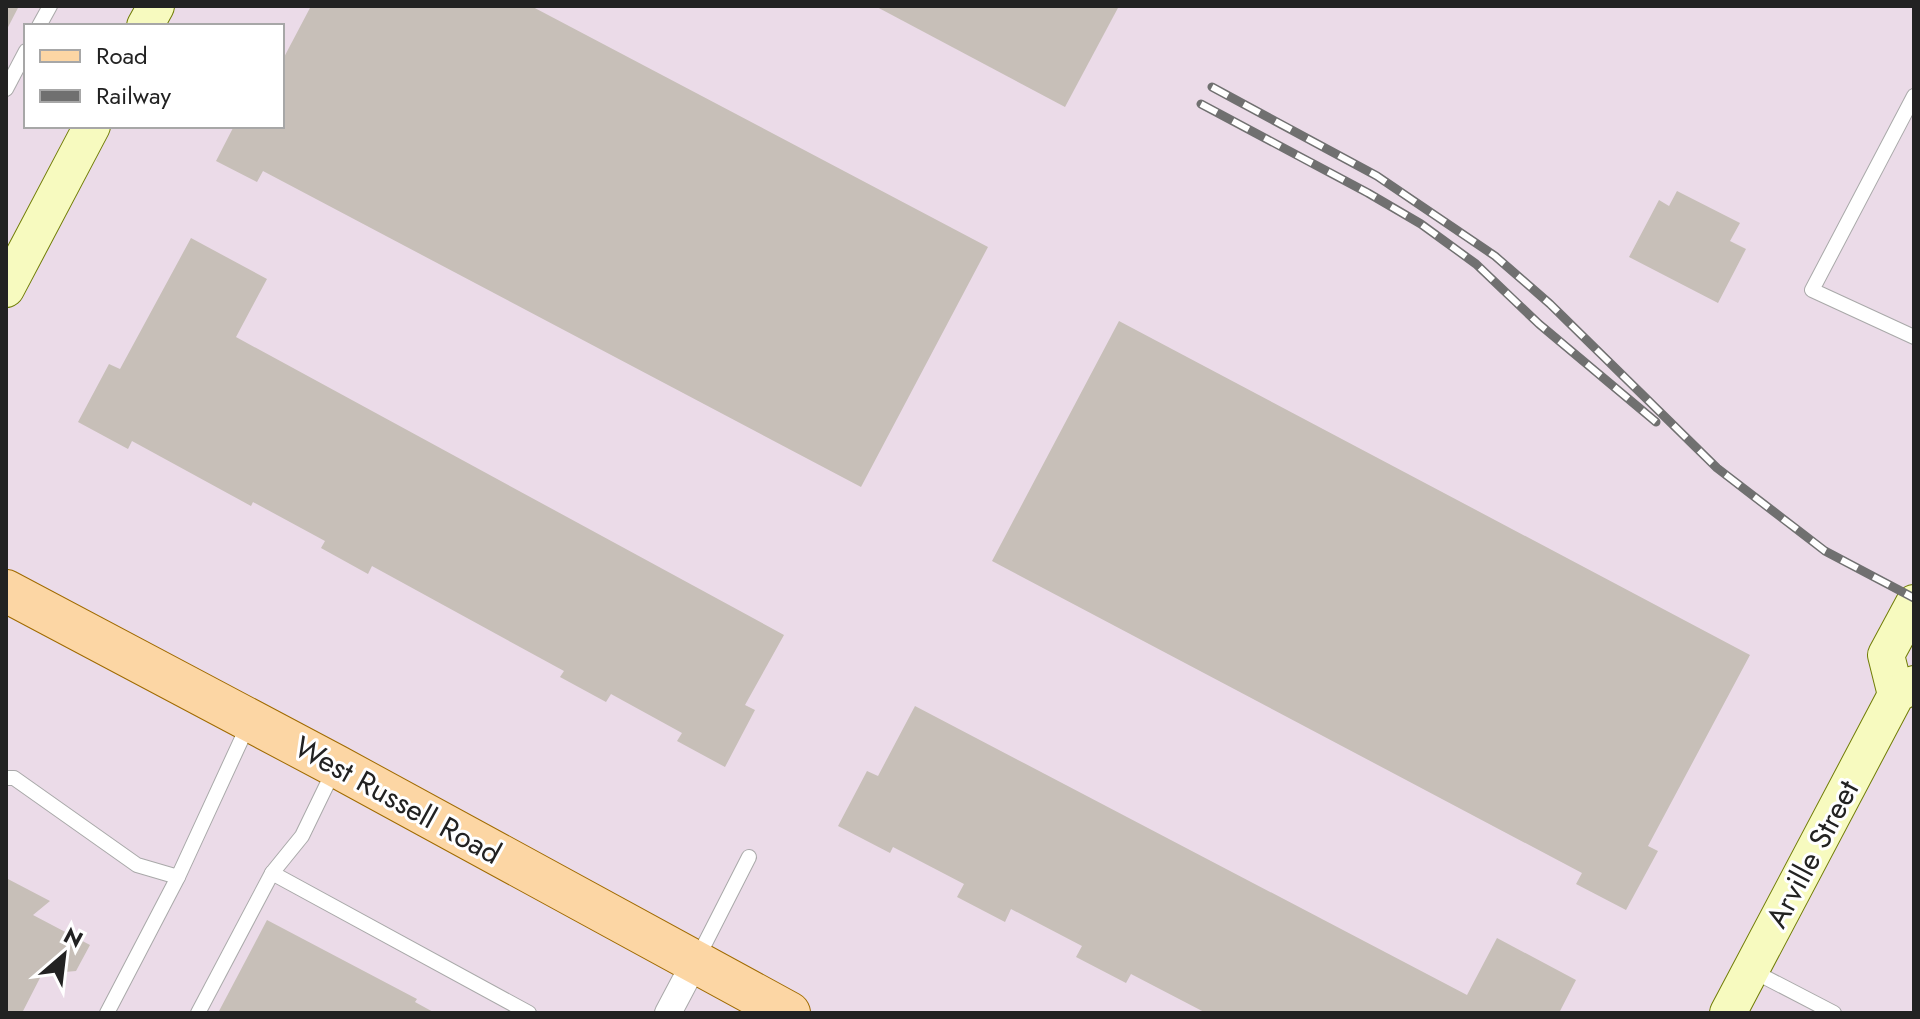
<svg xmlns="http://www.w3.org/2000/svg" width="1920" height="1019" font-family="Jost,sans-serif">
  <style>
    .industrial { fill: #ebdbe8; fill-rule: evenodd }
    .building { fill: #c7bfb8 }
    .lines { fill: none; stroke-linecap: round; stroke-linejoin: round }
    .lane-casing { stroke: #a9a9a9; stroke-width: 16 }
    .street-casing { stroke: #a9a9a9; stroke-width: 28 }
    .secondary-casing { stroke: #707d05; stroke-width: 38 }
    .primary-casing { stroke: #a06b00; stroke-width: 44 }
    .lane { stroke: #fff; stroke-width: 14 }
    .street { stroke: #fff; stroke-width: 26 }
    .secondary { stroke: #f7fabf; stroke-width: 36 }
    .primary { stroke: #fcd6a4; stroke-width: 42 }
    .rail-casing { stroke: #707070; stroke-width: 9 }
    .rail { stroke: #fff; stroke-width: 6; stroke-dasharray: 18; stroke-linecap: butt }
    .labels { text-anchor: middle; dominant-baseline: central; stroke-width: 6; stroke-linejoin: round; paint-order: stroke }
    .street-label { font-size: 30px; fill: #222; stroke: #fff }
  </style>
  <rect width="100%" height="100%" fill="#f2efe9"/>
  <path class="industrial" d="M 6,6 L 1914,6 L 1914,1013 L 6,1013 ZM 26,26 L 282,26 L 282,126 L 26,126 Z"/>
  <g class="building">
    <path d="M 6,6 L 19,6 L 6,31 Z"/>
    <path d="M 311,6 L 531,6 L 988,247 L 861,487 L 263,171 L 257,182 L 216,161 L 234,126 L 282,126 L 282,61 Z"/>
    <path d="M 875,6 L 1119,6 L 1065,107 Z"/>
    <path d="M 1677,191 L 1740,223 L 1730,241 L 1746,249 L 1718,303 L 1629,257 L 1659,200 L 1669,206 Z"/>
    <path d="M 191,238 L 267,279 L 236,337 L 784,635 L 745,705 L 755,710 L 725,767 L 677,741 L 682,733 L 611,694 L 606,702 L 560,677 L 564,671 L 372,566 L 368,574 L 321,548 L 325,541 L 253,502 L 251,506 L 132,441 L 128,449 L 78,422 L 109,364 L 120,369 Z"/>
    <path d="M 1119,321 L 1750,655 L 1648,846 L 1658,851 L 1626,910 L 1576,884 L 1582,873 L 992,561 Z"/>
    <path d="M 915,706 L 1467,995 L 1497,938 L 1576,980 L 1559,1013 L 1206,1013 L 1131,974 L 1126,983 L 1076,957 L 1082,946 L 1011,909 L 1005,922 L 957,897 L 964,884 L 893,847 L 890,853 L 838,826 L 867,771 L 878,776 Z"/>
    <path d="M 6,878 L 50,901 L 33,915 L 90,945 L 76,971 L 42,974 L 22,1013 L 6,1013 Z"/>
    <path d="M 267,920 L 417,999 L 415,1002 L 435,1013 L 218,1013 Z"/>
  </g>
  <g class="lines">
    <g class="lane-casing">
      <g id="lane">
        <path d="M 39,26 L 50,6"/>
        <path d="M 6,89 L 26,51"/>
        <path d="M 1914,96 L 1812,290 L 1914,337"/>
        <path d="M 334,770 L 302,836 L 272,873 L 529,1013"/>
        <path d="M 6,778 L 14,778 L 137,865 L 178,877 L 249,723"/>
        <path d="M 697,959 L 749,857"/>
        <path d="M 1751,970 L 1834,1013"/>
        <path d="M 107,1013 L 178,877"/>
        <path d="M 198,1013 L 272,873"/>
      </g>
    </g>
    <g class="street-casing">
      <path id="street" d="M 668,1013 L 695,962"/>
    </g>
    <g class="secondary-casing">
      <g id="secondary">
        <path d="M 145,26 L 156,6"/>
        <path d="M 6,289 L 92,126"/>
        <path d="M 1896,695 L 1886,655 L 1914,603"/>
        <path d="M 1728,1013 L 1896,695 L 1914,684"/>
      </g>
    </g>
    <g class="primary-casing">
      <path id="primary" d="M 6,591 L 336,766 L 789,1013"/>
    </g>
    <use href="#lane" class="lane"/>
    <use href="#street" class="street"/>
    <use href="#secondary" class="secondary"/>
    <use href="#primary" class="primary"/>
    <g class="rail-casing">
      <g id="rail">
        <path d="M 1212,87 L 1377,176 L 1495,256 L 1550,304 L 1717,468 L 1825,551 L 1914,598"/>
        <path d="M 1201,104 L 1368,193 L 1421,224 L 1476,264 L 1539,324 L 1656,422"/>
      </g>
    </g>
    <use href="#rail" class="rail"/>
  </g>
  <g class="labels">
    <g class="street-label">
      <text transform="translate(398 800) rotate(29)">West Russell Road</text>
      <text transform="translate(1812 854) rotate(-62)">Arville Street</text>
    </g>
  </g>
  <rect width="1920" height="1019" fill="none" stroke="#222222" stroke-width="16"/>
  <rect x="24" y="24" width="260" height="104" fill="#ffffff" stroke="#a7a7a7" stroke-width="2"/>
  <rect x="40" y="50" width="40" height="12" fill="#fcd6a4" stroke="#a7a7a7" stroke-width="2"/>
  <text x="96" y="64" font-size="24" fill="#222222">Road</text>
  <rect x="40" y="90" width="40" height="12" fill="#707070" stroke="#a7a7a7" stroke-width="2"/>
  <text x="96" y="104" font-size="24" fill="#222222">Railway</text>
  <g transform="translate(64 955) rotate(28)" stroke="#ffffff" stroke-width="6" paint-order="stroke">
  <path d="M0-6L14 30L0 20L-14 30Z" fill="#222222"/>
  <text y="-12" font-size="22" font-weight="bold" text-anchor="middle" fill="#222222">N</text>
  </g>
</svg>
